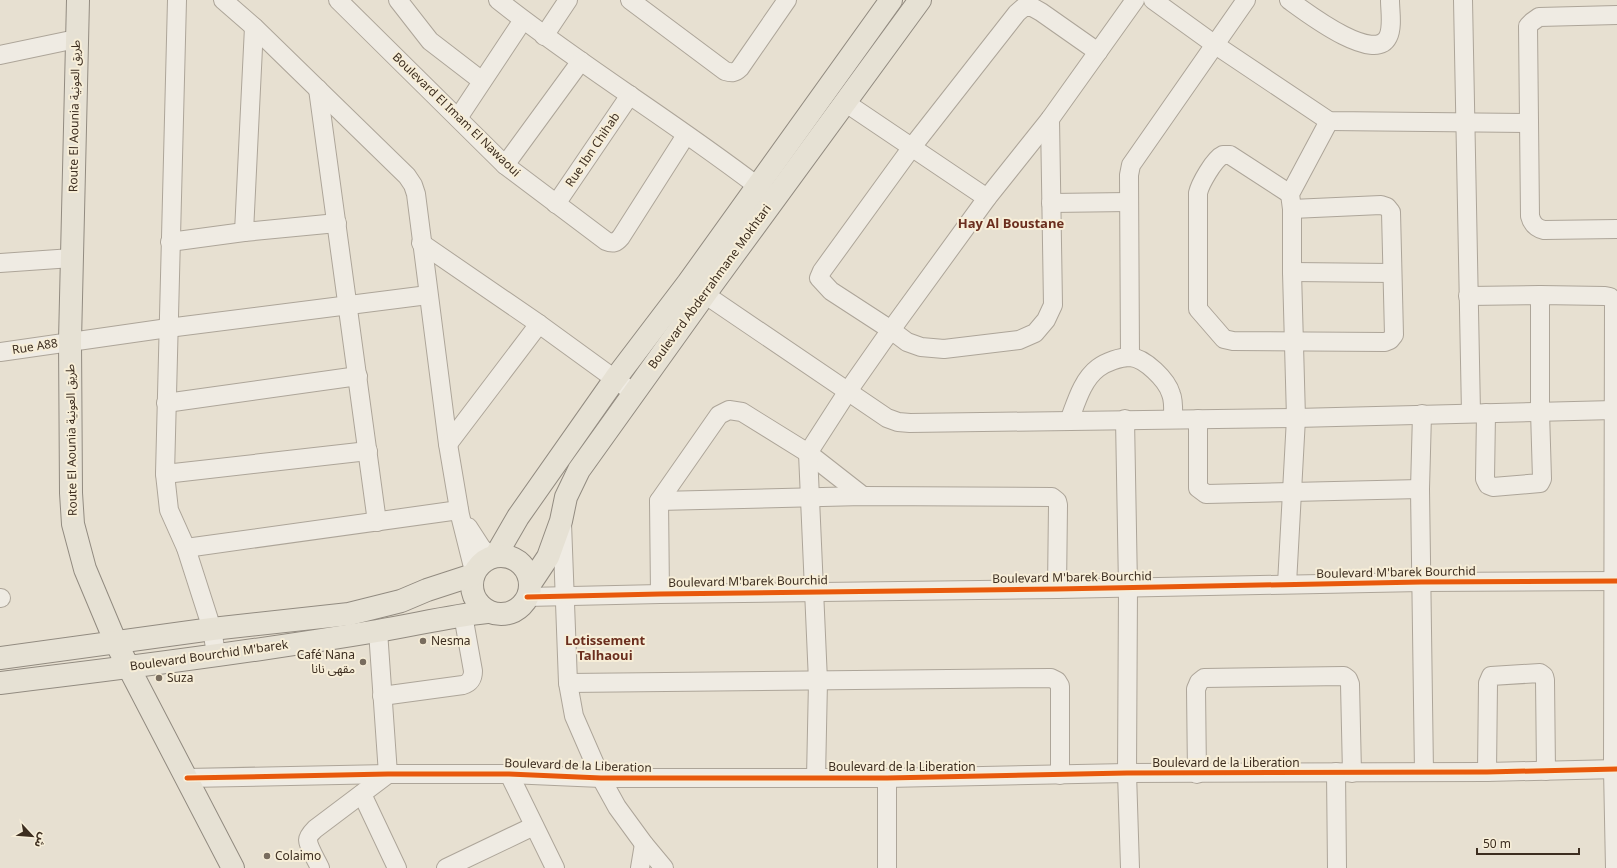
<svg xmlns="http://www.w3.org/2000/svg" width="1617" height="868" font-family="Georgia,'Noto Sans Arabic',serif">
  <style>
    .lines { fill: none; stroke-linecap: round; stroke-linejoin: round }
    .minor-casing { stroke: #ada599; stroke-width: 20 }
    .major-casing { stroke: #928b80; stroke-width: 24 }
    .minor { stroke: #efebe3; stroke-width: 18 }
    .major { stroke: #e6e1d4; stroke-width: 22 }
    .cycleway-casing { stroke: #f7eed8; stroke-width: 8 }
    .cycleway { stroke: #e8590c; stroke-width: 5 }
    .poi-dot { fill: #786c5e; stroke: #f7eed8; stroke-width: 1.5 }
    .labels { text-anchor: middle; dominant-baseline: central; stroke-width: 4; stroke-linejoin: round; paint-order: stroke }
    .street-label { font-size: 12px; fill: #3d2e20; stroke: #f7eed8 }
    .poi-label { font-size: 12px; fill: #3d2e20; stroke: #f7eed8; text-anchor: start }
    .neighbourhood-label { font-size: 13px; font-weight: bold; fill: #6b2e1e; stroke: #f7eed8 }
  </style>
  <rect width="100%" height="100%" fill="#e7e0d1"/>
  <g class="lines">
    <g class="minor-casing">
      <g id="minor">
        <path d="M 177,0 L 165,474 L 169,510 L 186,548 L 212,629 L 216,654"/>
        <path d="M 223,0 L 254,27 L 407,176 L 413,185 L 416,194 L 448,444 L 460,515 L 474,571"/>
        <path d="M 338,0 L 505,165 L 606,241 C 613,244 616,243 621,237 L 686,135"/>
        <path d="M 398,0 L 430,41 L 482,81"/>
        <path d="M 498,0 C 585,69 681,126 769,195"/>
        <path d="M 630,0 L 725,71 C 732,73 735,73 740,68 L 787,0"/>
        <path d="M 1153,0 L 1214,44 L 1329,121 L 1529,123"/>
        <path d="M 1289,0 C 1303,10 1374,65 1388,37 C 1393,27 1390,11 1390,0"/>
        <path d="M 1463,0 L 1471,413"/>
        <path d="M 1617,15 L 1539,17 L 1532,22 L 1528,26 L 1530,216 C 1532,224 1536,228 1544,230 L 1617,229"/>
        <path d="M 544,36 L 568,0"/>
        <path d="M 0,55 L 76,39"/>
        <path d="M 318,89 L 377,522"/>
        <path d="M 846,103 L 987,198"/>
        <path d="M 458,118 L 523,20"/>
        <path d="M 1050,119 L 1053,305 L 1046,320 L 1035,333 L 1019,340 L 944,349 L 921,347 L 907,342 L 891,330 L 831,291 L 819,278 L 822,271 L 912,147 L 1017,13 L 1024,7 L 1032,7 L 1041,12 L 1098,52"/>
        <path d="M 505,165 L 581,61"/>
        <path d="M 1290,194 L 1230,155 C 1228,155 1225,155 1223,155 C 1214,159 1200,184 1198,193 L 1198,309 L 1224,339 L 1233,341 L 1385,342 L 1390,340 L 1394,335 L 1391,212 L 1387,207 L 1381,205 L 1292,209"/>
        <path d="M 1051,203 L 1129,202"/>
        <path d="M 556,204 L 630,95"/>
        <path d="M 244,232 L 254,27"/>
        <path d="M 170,242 L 244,232 L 337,223"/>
        <path d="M 421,243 L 539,324 L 634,393"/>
        <path d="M 0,263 L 72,258"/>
        <path d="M 1292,272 L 1392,273"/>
        <path d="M 694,287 L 887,418 L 898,422 L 910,423 L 1296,418 L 1614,410"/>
        <path d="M 1468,296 L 1540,295 L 1605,296 L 1610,297 L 1614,303 L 1613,769 L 1615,868"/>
        <path d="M 0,352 L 168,328 L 428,295"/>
        <path d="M 1130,357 L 1129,175 L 1131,165 L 1246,0"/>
        <path d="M 166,403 L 358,376"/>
        <path d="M 1486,413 L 1485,479 L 1488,485 L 1493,487 L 1540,483 L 1542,479 L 1540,411 L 1540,295"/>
        <path d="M 1422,414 L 1420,489 L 1424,772"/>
        <path d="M 1125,419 L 1128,587 L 1127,773 L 1130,868"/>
        <path d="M 1198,419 L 1198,488 L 1206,494 L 1420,489"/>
        <path d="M 1069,421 C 1076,403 1082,380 1098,368 C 1106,362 1120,357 1130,357 C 1145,358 1167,380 1171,394 C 1174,401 1173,411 1173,419"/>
        <path d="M 448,444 L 539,324"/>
        <path d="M 165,474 L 368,451"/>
        <path d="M 659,501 L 863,496 L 1052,497 L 1057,501 L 1058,505 L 1057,589"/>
        <path d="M 562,523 L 568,683 L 574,716 L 601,778 L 617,807 L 644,844 L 664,868"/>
        <path d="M 468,527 L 481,547 L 491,557"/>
        <path d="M 186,548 L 459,510"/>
        <path d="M 1287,584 L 1296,418 L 1292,272 L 1292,209 L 1290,194 L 1329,121"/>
        <path d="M 660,594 L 659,501 L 719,415 L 729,410 L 742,412 L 808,453 L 863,496"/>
        <path d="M 527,597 L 660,594 L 1057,589 L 1421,582 L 1617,581"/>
        <path d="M 0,598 L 1,598"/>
        <path d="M 568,683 L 1051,678 L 1057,681 L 1060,686 L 1060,775"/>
        <path d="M 382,696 L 463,685 C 470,683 473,678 473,671 L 463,615"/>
        <path d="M 1336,772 L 1337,868"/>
        <path d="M 1487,772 L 1488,683 L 1491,676 L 1540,673 L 1544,676 L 1545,680 L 1546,771"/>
        <path d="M 509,774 L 555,868"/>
        <path d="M 1197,774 L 1196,689 L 1199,682 L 1204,678 L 1344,676 L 1348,679 L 1350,684 L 1352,773"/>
        <path d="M 187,778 L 388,774 L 509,774 L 601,778 L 887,778 L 1127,773 L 1487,772 L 1617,769"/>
        <path d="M 816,778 L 818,681 L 808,453 L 848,391 L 883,341 L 987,198 L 1050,119 L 1135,0"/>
        <path d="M 362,794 L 397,868"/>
        <path d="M 320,868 C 317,861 308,847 308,840 C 308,836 312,832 315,829 L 388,774 L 378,631"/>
        <path d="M 446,868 L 534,826"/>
        <path d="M 640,868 L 644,844"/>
        <path d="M 887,868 L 887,778"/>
      </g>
    </g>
    <g class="major-casing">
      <g id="major">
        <path d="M 78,0 L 70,341 L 71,493 L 73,524 L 85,569 L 116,643 L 233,868"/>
        <path d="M 496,555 L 518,517 L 615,379 L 688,283 L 891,0"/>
        <circle cx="501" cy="585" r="29"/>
        <path d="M 530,584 L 548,557 L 561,521 L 566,497 L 579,470 L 705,294 L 920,0"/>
        <path d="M 0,658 L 212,629 L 349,614 L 401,601 L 427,590 L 473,575"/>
        <path d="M 0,683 C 126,668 252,652 377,631 C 414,625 450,616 487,612"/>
      </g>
    </g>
    <use href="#minor" class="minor"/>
    <use href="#major" class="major"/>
    <g class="cycleway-casing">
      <g id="cycleway">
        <path d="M 527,597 L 660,594 L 1057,589 L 1421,582 L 1617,581"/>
        <path d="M 187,778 L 388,774 L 509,774 L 601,778 L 887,778 L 1127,773 L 1487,772 L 1617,769"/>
      </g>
    </g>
    <use href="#cycleway" class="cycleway"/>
  </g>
  <g class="poi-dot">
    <circle cx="423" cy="641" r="4"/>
    <circle cx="363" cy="662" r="4"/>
    <circle cx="159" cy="678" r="4"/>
    <circle cx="267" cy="856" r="4"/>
  </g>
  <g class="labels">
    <g class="street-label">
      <text transform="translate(456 115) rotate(44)">Boulevard El Imam El Nawaoui</text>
      <text transform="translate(75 116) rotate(-89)">Route El Aounia طريق العونية</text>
      <text transform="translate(593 150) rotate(-56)">Rue Ibn Chihab</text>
      <text transform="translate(710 287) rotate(-54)">Boulevard Abderrahmane Mokhtari</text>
      <text transform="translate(35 347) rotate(-9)">Rue A88</text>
      <text transform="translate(72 440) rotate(-91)">Route El Aounia طريق العونية</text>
      <text transform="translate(1396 573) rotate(-1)">Boulevard M'barek Bourchid</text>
      <text transform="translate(1072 578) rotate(-1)">Boulevard M'barek Bourchid</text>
      <text transform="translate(748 582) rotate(-1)">Boulevard M'barek Bourchid</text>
      <text transform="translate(209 656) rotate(-8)">Boulevard Bourchid M'barek</text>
      <text x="1226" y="763">Boulevard de la Liberation</text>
      <text transform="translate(578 766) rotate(2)">Boulevard de la Liberation</text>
      <text x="902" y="767">Boulevard de la Liberation</text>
    </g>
    <g class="poi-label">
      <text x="431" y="641">Nesma</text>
      <text x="355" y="655" text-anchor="end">Café Nana<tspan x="355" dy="14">مقهى نانا</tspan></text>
      <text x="167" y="678">Suza</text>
      <text x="275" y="856">Colaimo</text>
    </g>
    <g class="neighbourhood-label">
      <text x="1011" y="224">Hay Al Boustane</text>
      <text x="605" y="641">Lotissement<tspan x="605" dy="15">Talhaoui</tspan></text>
    </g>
  </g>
  <g transform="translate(32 836) rotate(116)" stroke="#f7eed8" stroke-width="3" paint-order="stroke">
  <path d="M0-3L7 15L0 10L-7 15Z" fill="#3d2e20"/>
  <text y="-6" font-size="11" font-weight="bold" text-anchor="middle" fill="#3d2e20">ش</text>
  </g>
  <path d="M1477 848v6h102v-6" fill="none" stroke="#3d2e20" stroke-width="2"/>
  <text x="1483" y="848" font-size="12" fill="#3d2e20" stroke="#f7eed8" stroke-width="3" paint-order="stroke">50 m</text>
</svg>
